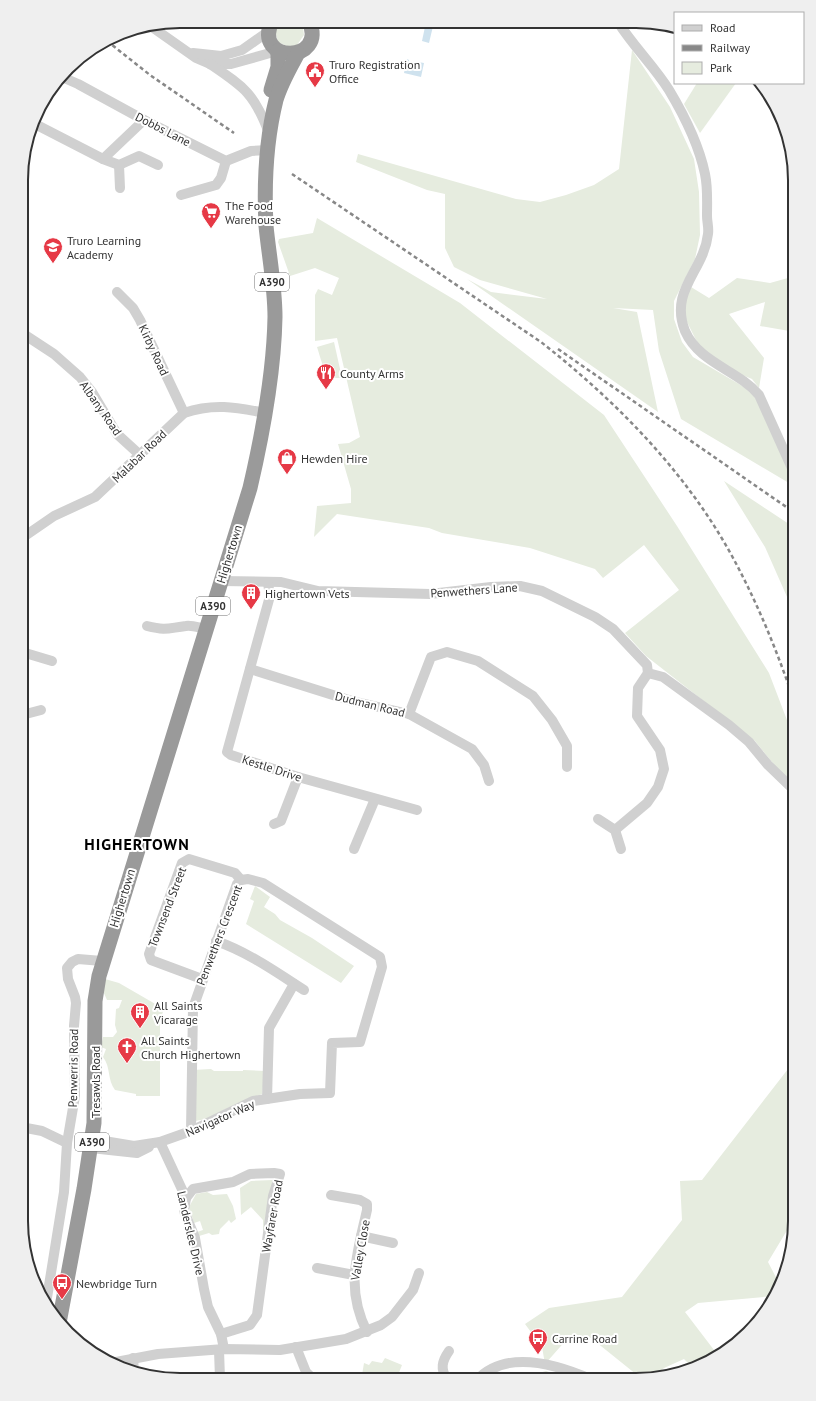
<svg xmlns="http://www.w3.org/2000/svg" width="816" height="1401" font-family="'PT Sans',sans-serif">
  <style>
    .green { fill: #e6ecdf }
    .water { fill: #cfe2ee }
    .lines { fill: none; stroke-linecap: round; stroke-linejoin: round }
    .minor { stroke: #d0d0d0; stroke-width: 10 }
    .highway { stroke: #9a9a9a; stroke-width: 15 }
    .rail { stroke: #888; stroke-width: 2.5; stroke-dasharray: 4 3; stroke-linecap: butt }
    .labels { text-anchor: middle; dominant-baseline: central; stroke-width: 4; stroke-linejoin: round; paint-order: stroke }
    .shield { fill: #fff; stroke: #707070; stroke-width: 1 }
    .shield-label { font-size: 11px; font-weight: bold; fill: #333 }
    .poi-label { font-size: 12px; fill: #333; stroke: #fff; text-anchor: start }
    .street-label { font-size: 12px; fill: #333; stroke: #fff }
    .district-label { font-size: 16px; font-weight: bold; letter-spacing: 1px; fill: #000; stroke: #fff }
    .rim { fill: none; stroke: #333; stroke-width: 2 }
  </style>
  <rect width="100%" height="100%" fill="#fff"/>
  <g class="green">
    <path d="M 280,21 L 299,21 L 303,27 L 304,35 L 297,45 L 289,47 L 278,42 L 275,30 Z"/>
    <path d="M 632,50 L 670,107 L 694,159 L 699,192 L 700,235 L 695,259 L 674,301 L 674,319 L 682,342 L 693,357 L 744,387 L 754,396 L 766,417 L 794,486 L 681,419 L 659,351 L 653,310 L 613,308 L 637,312 L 658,412 L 467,279 L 491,292 L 547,299 L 480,280 L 454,267 L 445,248 L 445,194 L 427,190 L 356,162 L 358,154 L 516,199 L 540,202 L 566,195 L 594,185 L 619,169 Z"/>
    <path d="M 697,83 L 736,83 L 700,133 L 684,104 Z"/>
    <path d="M 317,218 L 460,303 L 604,415 L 677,526 L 769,673 L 795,741 L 795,784 L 776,767 L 755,741 L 646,656 L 625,633 L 679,590 L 644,545 L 603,578 L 595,569 L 530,548 L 442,533 L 429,528 L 337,514 L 314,537 L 317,506 L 351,503 L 351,489 L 338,444 L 349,443 L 360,437 L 337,338 L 315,341 L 315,295 L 318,289 L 332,295 L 339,278 L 315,268 L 290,276 L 278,242 L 279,239 L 313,233 Z"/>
    <path d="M 795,276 L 795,332 L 760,326 L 765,302 L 729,314 L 764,358 L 759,388 L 752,379 L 735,372 L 699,346 L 684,316 L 686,296 L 691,287 L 709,298 L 737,278 L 770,283 Z"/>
    <path d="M 334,342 L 342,378 L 336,378 L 325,373 L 317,347 Z"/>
    <path d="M 724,481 L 795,528 L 795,615 L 765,547 Z"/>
    <path d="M 255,886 L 270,897 L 264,907 L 275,914 L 280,920 L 312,938 L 354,966 L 341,983 L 246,924 L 254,901 L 250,899 Z"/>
    <path d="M 105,979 L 119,983 L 164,1009 L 160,1020 L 160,1096 L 136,1096 L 136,1094 L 115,1090 C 107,1080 111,1067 103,1057 L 106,1049 L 101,1047 L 103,1037 L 113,1037 L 117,1032 L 115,1025 L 116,1009 L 119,1008 L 122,1000 L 107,1000 L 103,991 Z"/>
    <path d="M 795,1060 L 795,1217 L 768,1262 L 780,1285 L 774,1296 L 698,1303 L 685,1312 L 714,1350 C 710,1361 706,1365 694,1369 L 684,1359 L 664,1368 L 655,1376 L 642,1379 L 591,1338 L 568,1338 L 545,1364 L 542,1347 L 525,1324 L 549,1308 L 622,1297 L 682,1220 L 680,1181 L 702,1180 Z"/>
    <path d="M 211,1069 L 214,1071 L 243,1071 L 243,1070 L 265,1071 L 262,1094 L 236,1104 L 206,1119 L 195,1121 L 193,1070 Z"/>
    <path d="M 273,1180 L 265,1231 L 263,1231 L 263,1220 L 251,1207 L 241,1215 L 240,1188 L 251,1181 Z"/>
    <path d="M 207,1192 L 213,1195 L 227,1194 L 233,1206 L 236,1219 L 231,1223 L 229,1220 L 220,1229 L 219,1234 L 212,1235 L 209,1233 L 199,1236 L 197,1232 L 203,1230 L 200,1221 L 194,1223 L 189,1207 L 196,1194 Z"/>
    <path d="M 385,1358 L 402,1365 L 398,1375 L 406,1379 L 373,1379 L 362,1375 L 364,1363 L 369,1365 L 372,1361 L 382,1363 Z"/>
    <path d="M 546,1371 L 549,1372 L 544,1380 L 527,1380 L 531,1375 Z"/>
  </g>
  <g class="water">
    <path d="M 426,22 L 434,22 L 429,43 L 422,41 Z"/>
    <path d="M 407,59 L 409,60 L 409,62 L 416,65 L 418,62 L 424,63 L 421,77 L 404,73 Z"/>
  </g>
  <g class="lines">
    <g class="minor">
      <path d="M 618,22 C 633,46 654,66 669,90 C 684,115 699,145 705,174 C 708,188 707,202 707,216 C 707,222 709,228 708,234 C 704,271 669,290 685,331 C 699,363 738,370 759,395 L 795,475"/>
      <path d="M 152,27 L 196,58 L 210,64 L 231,64 L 270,53 L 277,50"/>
      <path d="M 193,53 L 221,56 L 242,50 L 269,31"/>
      <path d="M 210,64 C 244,87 254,93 269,133"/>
      <path d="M 62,77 L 78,84 L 144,120 L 226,161 L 251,151 L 268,150"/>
      <path d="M 33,123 L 103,159 L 144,120"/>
      <path d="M 103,159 L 119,165 L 139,156 L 158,165"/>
      <path d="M 119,165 L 120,188"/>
      <path d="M 181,195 L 216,185 L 221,178 L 226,161"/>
      <path d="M 117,292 L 133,308 L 140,320 L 184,413"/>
      <path d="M 22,333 L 54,354 L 80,377 L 92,392 L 117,434 L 140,455"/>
      <path d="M 22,422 L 24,423"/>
      <path d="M 22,538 L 54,516 L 95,497 L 184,413 C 213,403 235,407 265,413"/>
      <path d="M 221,581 L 281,582 L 318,591 L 430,594 L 491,587 L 520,586 L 542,591 L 595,617 L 613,629 L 647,665 L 648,673 L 663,677 L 729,725 L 749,742 L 768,765 L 795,791"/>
      <path d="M 268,583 L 270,596 L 227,752 L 231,755 L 298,777 L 417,810"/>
      <path d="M 147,626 C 167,631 168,628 186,626 C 192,625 200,628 206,629"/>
      <path d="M 22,652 L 52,661"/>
      <path d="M 250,669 L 352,701 L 409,714 L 472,749 L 484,765 L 489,781"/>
      <path d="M 409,714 L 431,657 L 447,652 L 478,661 L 533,696 L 552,720 L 567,746 L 567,767"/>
      <path d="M 22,715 L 41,710"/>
      <path d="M 22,808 L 22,773"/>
      <path d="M 598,819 L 615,830 L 621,849"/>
      <path d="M 274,824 L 281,821 L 298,777"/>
      <path d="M 615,830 L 647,803 L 658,787 L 664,769 L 660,750 L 637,716 L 638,688 L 648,673"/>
      <path d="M 354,849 L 375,799"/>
      <path d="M 216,941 C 248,952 276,972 304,990"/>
      <path d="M 202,979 L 151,960 L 149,954 L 182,863 L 189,859 L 235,873 L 241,880"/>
      <path d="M 267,1099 L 269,1028 L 294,984"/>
      <path d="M 21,1127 L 42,1131 L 67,1143"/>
      <path d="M 92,1139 L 134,1146 L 160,1142 L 191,1131 L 253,1101 L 300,1094 L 330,1093 L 332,1043 L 360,1042 L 382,967 L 380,957 L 263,883 L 248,879 L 241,880 L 237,884 L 193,1008 L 191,1131"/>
      <path d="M 160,1142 L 186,1198 L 184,1211 L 195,1238 L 204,1289 L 208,1307 L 221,1334 L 224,1349"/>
      <path d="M 91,1148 L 137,1153 L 149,1147"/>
      <path d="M 331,1195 L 360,1200 L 367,1204 L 367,1210 C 357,1255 345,1288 367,1332"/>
      <path d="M 186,1198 L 193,1189 L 233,1182 L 250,1174 L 274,1173 L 280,1174 L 273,1196 L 257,1315 L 250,1325 L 221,1334"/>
      <path d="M 361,1236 L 393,1243"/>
      <path d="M 317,1268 L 354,1275"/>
      <path d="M 46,1304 L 64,1192 L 67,1143 L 75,1096 L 74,1026 L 76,1003 L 75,997 L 68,979 L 67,968 L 72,962 L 78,959 L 102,961"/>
      <path d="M 296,1347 L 306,1372 L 313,1379"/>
      <path d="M 219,1350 L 220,1379"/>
      <path d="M 133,1358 L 134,1372"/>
      <path d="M 111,1363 L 158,1354 L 224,1349 L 280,1350 L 346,1339 L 381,1325 L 392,1317 L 413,1290 L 419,1273"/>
      <path d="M 447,1379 C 440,1369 442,1361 449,1351"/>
      <path d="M 477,1380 C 507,1348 559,1365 593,1380"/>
    </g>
    <g class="highway">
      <path d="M 272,21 C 252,64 328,64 309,21"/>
      <path d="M 271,90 L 278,67 L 278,51"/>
      <path d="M 59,1323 L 84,1189 L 94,1123 L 95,1001 L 99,976 L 250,488 C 263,432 274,374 275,317 C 275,287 269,256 266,226 C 264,185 266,140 276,100 C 281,83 290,68 298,53"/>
    </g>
    <g class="rail">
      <path d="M 107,41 L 150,75 L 234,133"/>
      <path d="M 292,174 L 541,342 C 616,401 686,472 732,556 C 758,604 778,653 795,704"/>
      <path d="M 558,349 L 795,513"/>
    </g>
  </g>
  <defs>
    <g id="civic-pin" transform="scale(1)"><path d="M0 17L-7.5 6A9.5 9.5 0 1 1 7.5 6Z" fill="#e63946" stroke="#fff"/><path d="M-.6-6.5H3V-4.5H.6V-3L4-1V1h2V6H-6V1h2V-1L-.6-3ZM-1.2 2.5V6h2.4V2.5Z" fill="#fff"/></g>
    <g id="supermarket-pin" transform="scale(1)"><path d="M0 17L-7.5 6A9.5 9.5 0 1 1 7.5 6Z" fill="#e63946" stroke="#fff"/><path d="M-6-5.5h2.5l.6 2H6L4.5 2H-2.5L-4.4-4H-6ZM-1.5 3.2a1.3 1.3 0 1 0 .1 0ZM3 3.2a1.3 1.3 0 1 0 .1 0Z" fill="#fff"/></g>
    <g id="school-pin" transform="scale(1)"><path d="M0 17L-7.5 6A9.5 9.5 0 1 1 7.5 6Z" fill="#e63946" stroke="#fff"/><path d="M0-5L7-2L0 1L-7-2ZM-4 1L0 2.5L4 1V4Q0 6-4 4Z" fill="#fff"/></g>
    <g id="restaurant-pin" transform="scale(1)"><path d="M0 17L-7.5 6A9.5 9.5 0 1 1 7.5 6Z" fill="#e63946" stroke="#fff"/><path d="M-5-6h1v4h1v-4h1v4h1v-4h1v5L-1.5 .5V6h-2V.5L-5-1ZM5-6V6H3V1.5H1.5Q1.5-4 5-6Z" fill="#fff"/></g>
    <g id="shop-pin" transform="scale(1)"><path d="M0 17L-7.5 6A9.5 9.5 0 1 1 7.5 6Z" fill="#e63946" stroke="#fff"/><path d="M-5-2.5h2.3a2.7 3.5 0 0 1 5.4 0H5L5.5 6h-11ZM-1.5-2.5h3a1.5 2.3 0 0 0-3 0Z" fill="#fff"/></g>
    <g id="building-pin" transform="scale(1)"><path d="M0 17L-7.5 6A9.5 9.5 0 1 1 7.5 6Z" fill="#e63946" stroke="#fff"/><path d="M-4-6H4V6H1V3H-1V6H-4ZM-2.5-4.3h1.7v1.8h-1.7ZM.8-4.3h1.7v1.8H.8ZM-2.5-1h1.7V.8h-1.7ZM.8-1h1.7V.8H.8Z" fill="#fff"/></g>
    <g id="church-pin" transform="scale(1)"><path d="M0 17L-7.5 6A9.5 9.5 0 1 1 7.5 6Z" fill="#e63946" stroke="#fff"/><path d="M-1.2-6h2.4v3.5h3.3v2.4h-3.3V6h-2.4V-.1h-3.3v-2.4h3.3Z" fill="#fff"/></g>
    <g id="bus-pin" transform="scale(1)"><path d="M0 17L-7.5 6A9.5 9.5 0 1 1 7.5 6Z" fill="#e63946" stroke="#fff"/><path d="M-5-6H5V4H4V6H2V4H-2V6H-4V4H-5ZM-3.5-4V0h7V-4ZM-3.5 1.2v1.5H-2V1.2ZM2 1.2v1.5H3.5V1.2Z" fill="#fff"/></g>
  </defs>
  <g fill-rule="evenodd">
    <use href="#civic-pin" x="315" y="71"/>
    <use href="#supermarket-pin" x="211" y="212"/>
    <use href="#school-pin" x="53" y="247"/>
    <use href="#restaurant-pin" x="326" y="373"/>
    <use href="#shop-pin" x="287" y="458"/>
    <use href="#building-pin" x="251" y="593"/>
    <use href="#building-pin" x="140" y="1012"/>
    <use href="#church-pin" x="127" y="1047"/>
    <use href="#bus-pin" x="62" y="1283"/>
    <use href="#bus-pin" x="538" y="1338"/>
  </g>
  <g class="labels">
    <g class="shield">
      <rect x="255" y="273" width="34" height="18" rx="3"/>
      <rect x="196" y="597" width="34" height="18" rx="3"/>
      <rect x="75" y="1133" width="34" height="18" rx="3"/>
    </g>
    <g class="shield-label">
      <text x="272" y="282">A390</text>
      <text x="213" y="606">A390</text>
      <text x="92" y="1142">A390</text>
    </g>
    <g class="poi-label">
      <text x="329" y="64">Truro Registration<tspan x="329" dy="14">Office</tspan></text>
      <text x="225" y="205">The Food<tspan x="225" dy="14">Warehouse</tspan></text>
      <text x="67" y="240">Truro Learning<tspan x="67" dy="14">Academy</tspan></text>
      <text x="340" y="373">County Arms</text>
      <text x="301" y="458">Hewden Hire</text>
      <text x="265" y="593">Highertown Vets</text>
      <text x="154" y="1005">All Saints<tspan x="154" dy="14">Vicarage</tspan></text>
      <text x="141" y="1040">All Saints<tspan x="141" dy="14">Church Highertown</tspan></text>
      <text x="76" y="1283">Newbridge Turn</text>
      <text x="552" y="1338">Carrine Road</text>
    </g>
    <g class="street-label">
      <text transform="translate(163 129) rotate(27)">Dobbs Lane</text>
      <text transform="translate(154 350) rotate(65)">Kirby Road</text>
      <text transform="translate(101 408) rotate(55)">Albany Road</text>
      <text transform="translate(139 456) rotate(-44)">Malabar Road</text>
      <text transform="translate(229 554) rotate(-73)">Highertown</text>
      <text transform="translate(474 590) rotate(-4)">Penwethers Lane</text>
      <text transform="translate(370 704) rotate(14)">Dudman Road</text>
      <text transform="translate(272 768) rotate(18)">Kestle Drive</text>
      <text transform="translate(122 898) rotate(-73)">Highertown</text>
      <text transform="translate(167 907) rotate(-69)">Townsend Street</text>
      <text transform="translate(219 935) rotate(-69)">Penwethers Crescent</text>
      <text transform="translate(73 1068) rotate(-89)">Penwerris Road</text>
      <text transform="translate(95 1082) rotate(-90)">Tresawls Road</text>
      <text transform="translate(220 1118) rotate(-24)">Navigator Way</text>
      <text transform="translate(272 1216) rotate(-80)">Wayfarer Road</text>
      <text transform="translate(191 1233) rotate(77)">Landerslee Drive</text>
      <text transform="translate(360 1250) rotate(-80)">Valley Close</text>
    </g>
    <g class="district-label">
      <text x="137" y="844">HIGHERTOWN</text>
    </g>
  </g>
  <path d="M0 0H816V1401H0ZM180 28H636A152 152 0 0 1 788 180V1221A152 152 0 0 1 636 1373H180A152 152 0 0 1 28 1221V180A152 152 0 0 1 180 28Z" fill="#efefef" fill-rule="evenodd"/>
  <path class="rim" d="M180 28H636A152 152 0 0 1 788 180V1221A152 152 0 0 1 636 1373H180A152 152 0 0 1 28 1221V180A152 152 0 0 1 180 28Z"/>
  <rect x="674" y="12" width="130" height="72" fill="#ffffff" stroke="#adadad"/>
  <rect x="682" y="25" width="20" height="6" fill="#d0d0d0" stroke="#adadad"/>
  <text x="710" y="32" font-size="12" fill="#333333">Road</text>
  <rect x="682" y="45" width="20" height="6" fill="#888888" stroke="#adadad"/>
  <text x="710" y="52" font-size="12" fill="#333333">Railway</text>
  <rect x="682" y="62" width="20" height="12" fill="#e6ecdf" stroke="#adadad"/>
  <text x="710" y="72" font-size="12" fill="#333333">Park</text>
</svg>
